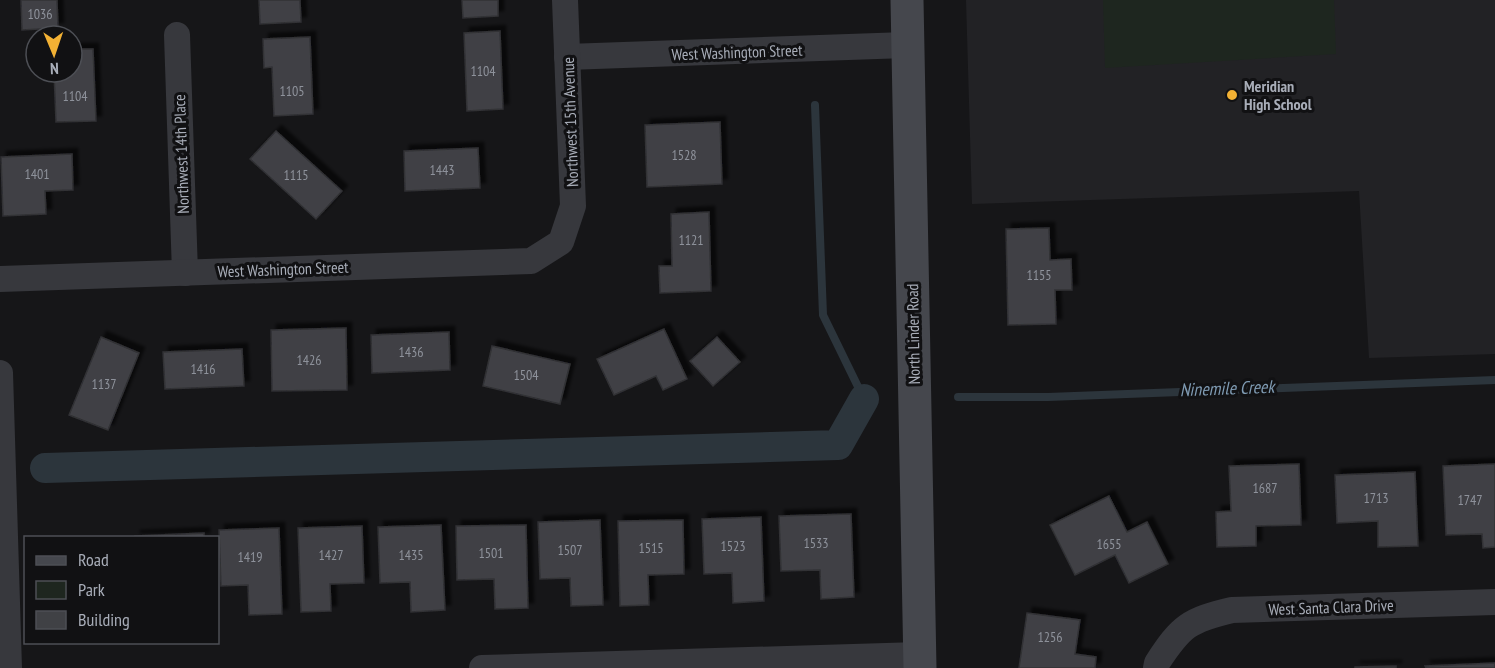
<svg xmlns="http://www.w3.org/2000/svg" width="1495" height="668" font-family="'PT Sans Narrow',sans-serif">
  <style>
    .built { fill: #222225 }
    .green { fill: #1e261f }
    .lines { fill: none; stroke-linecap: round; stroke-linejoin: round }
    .stream { stroke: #2c353c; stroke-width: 8 }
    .canal { stroke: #2c353c; stroke-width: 30 }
    .building { fill: #404145; stroke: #303034; stroke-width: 1.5; filter: url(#shadow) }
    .minor { stroke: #37383d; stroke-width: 26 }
    .secondary { stroke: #45474d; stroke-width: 33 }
    .poi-dot { fill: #f2b134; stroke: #111113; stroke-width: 2 }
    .labels { text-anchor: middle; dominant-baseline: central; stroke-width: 6; stroke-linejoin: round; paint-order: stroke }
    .number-label { font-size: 14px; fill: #8e929b }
    .street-label { font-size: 16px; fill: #a8adb8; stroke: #111113 }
    .poi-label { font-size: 16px; font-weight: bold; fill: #a8adb8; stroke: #111113; text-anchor: start }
    .water-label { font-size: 18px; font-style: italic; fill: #7f9bb3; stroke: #111113 }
  </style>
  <defs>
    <filter id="shadow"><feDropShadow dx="5.5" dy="-5.5" stdDeviation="1.5" flood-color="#0009"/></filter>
  </defs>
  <rect width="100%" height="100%" fill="#161618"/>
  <path class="built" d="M 966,0 L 1495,0 L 1495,354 L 1369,358 L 1359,191 L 972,204 Z"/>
  <path class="green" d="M 1103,0 L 1334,0 L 1336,54 L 1105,68 Z"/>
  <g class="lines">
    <g class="stream">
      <path d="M 815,105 L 823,315 L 864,399 L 867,399"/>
      <path d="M 958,397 L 1048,397 L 1495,380"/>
    </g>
    <path class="canal" d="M 45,468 L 838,445 L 864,399"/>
  </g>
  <g class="building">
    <path d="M 21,0 L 57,0 L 58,28 L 22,30 Z"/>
    <path d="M 259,0 L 300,0 L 301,22 L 260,24 Z"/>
    <path d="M 462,0 L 498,0 L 498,16 L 463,18 Z"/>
    <path d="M 500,31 L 503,109 L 467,111 L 464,33 Z"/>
    <path d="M 310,37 L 313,114 L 274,116 L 272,67 L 264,68 L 263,39 Z"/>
    <path d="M 72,49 L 93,49 L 96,121 L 56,122 L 54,72 L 72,72 Z"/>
    <path d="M 720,122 L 722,184 L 647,187 L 645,125 Z"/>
    <path d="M 276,131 L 342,191 L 316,219 L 250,159 Z"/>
    <path d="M 478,148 L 480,188 L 405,191 L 404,151 Z"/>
    <path d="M 72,154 L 73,190 L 45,191 L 46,214 L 3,216 L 1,157 Z"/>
    <path d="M 709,212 L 711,291 L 660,293 L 659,266 L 672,266 L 671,214 Z"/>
    <path d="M 1049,228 L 1050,260 L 1071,259 L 1072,290 L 1055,290 L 1056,324 L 1008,325 L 1006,229 Z"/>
    <path d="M 346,328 L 347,390 L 272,391 L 271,330 Z"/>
    <path d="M 664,329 L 687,379 L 663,390 L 656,376 L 614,395 L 597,359 Z"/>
    <path d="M 449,332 L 450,370 L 372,373 L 371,335 Z"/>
    <path d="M 101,337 L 139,353 L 108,430 L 69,415 Z"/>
    <path d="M 717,337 L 740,362 L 713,386 L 690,361 Z"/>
    <path d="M 492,346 L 570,364 L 560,404 L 483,386 Z"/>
    <path d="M 242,349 L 244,386 L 165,389 L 163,352 Z"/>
    <path d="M 1299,464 L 1301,525 L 1256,526 L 1256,546 L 1217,547 L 1216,512 L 1231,511 L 1229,466 Z"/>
    <path d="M 1495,464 L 1495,547 L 1483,548 L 1482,534 L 1446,535 L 1443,466 Z"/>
    <path d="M 1415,472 L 1418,546 L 1378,547 L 1378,521 L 1337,523 L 1335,475 Z"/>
    <path d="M 1109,496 L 1127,532 L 1147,522 L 1168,564 L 1129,583 L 1115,555 L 1075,575 L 1050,525 Z"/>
    <path d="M 851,514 L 854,597 L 821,599 L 820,570 L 781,571 L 779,516 Z"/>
    <path d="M 761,517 L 764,601 L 733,603 L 732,573 L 704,574 L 702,519 Z"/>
    <path d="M 600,520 L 603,605 L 571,606 L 570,578 L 540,579 L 538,522 Z"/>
    <path d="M 683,520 L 684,574 L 648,575 L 649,605 L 620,606 L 618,521 Z"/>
    <path d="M 441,525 L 445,610 L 411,612 L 410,582 L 380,583 L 378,527 Z"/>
    <path d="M 526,525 L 528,608 L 495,609 L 494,579 L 457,580 L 456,526 Z"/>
    <path d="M 362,526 L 364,583 L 330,584 L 331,611 L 301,612 L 298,528 Z"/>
    <path d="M 279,528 L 282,614 L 249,615 L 248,585 L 221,586 L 219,530 Z"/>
    <path d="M 204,533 L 204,538 L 135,538 L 135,536 Z"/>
    <path d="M 1027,613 L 1080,620 L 1075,654 L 1096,657 L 1095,668 L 1019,668 Z"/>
    <path d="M 1495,663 L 1495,668 L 1426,668 L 1425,666 Z"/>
    <path d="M 1396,666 L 1396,668 L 1355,668 L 1355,667 Z"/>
  </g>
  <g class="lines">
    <g class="minor">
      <path d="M 177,35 L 185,273"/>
      <path d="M 567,57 L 906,45"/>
      <path d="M 0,279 L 531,261 L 561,242 L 573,206 L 565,0"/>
      <path d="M 0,373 L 9,668"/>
      <path d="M 482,668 L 919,655"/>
      <path d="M 1156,668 L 1157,663 C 1181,626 1189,620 1232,610 L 1495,602"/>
    </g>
    <path class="secondary" d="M 907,0 L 920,668"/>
  </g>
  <circle class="poi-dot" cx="1232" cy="95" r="6"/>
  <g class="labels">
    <g class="number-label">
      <text x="40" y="14">1036</text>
      <text x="483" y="71">1104</text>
      <text x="292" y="91">1105</text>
      <text x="75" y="96">1104</text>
      <text x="684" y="155">1528</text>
      <text x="442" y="170">1443</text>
      <text x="37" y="174">1401</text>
      <text x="296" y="175">1115</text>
      <text x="691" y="240">1121</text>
      <text x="1039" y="275">1155</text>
      <text x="411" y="352">1436</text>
      <text x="309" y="360">1426</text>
      <text x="203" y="369">1416</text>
      <text x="526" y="375">1504</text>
      <text x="104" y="384">1137</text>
      <text x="1265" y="488">1687</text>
      <text x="1376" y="498">1713</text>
      <text x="1470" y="500">1747</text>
      <text x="816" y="543">1533</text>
      <text x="1109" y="544">1655</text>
      <text x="733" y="546">1523</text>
      <text x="651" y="548">1515</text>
      <text x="570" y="550">1507</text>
      <text x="491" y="553">1501</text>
      <text x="331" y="555">1427</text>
      <text x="411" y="555">1435</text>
      <text x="250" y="557">1419</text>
      <text x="1050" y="637">1256</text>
    </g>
    <g class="street-label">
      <text transform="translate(737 52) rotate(-2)">West Washington Street</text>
      <text transform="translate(570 122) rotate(-92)">Northwest 15th Avenue</text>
      <text transform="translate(181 154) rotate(-92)">Northwest 14th Place</text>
      <text transform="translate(283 269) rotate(-2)">West Washington Street</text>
      <text transform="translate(913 334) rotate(-91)">North Linder Road</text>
      <text transform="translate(1331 607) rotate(-2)">West Santa Clara Drive</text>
    </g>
    <g class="poi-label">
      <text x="1244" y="86">Meridian<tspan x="1244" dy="18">High School</tspan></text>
    </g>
    <g class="water-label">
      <text transform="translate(1227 388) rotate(-2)">Ninemile Creek</text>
    </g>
  </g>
  <rect x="24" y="536" width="195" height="108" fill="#111113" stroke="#4d4f55" stroke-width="1.5"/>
  <rect x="36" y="556" width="30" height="9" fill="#45474d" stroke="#4d4f55" stroke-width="1.5"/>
  <text x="78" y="566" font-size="18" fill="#a8adb8">Road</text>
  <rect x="36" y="581" width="30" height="18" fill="#1e261f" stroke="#4d4f55" stroke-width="1.5"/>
  <text x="78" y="596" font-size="18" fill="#a8adb8">Park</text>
  <rect x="36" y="611" width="30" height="18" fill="#404145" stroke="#4d4f55" stroke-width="1.5"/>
  <text x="78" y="626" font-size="18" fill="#a8adb8">Building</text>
  <g transform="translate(54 54) rotate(178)"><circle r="28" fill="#111113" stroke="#4d4f55" stroke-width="1.5"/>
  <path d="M0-4.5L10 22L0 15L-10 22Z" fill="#f2b134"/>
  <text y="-9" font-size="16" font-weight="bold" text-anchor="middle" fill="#a8adb8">N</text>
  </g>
</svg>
